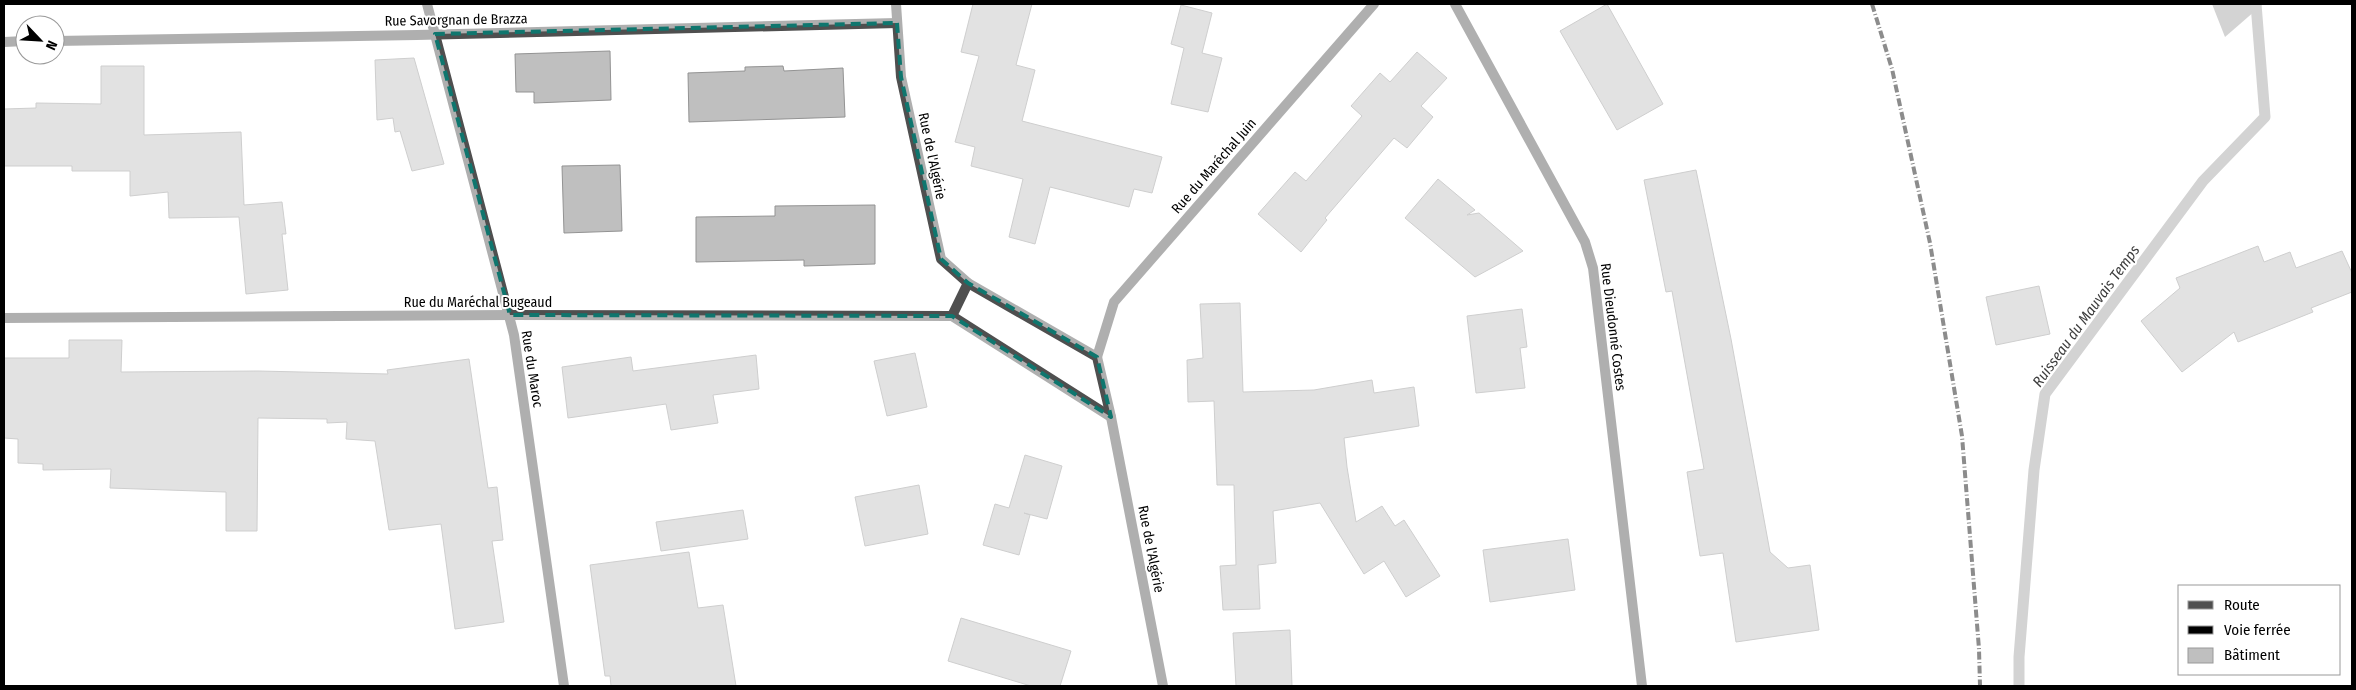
<svg xmlns="http://www.w3.org/2000/svg" width="2356" height="690" font-family="'Fira Sans Condensed',sans-serif">
  <style>
    .water { fill: #9d9d9d }
    .lines { fill: none; stroke-linecap: round; stroke-linejoin: round }
    .stream { stroke: #9d9d9d; stroke-width: 11 }
    .building { fill: #bfbfbf; stroke: #939393 }
    .minor { stroke: #4f4f4f; stroke-width: 10 }
    .rail { stroke: #000; stroke-width: 4; stroke-dasharray: 8 2.5 1 2.5; stroke-linecap: butt }
    .marked { fill: none; stroke: #0f766e; stroke-width: 4; stroke-dasharray: 10 6; stroke-linejoin: round }
    .labels { text-anchor: middle; dominant-baseline: central; stroke-width: 4; stroke-linejoin: round; paint-order: stroke }
    .street-label { font-size: 14px; fill: #000; stroke: #fff }
    .water-label { font-size: 15px; font-style: italic; fill: #3e3e3e; stroke: #fff }
  </style>
  <rect width="100%" height="100%" fill="#fff"/>
  <path class="water" d="M 2212,4 L 2263,4 L 2225,37 Z"/>
  <g class="lines">
    <path class="stream" d="M 2019,686 L 2019,657 L 2034,470 L 2045,394 L 2203,181 L 2265,117 L 2256,4"/>
  </g>
  <g class="building">
    <path d="M 973,4 L 1032,4 L 1016,65 L 1035,70 L 1022,121 L 1162,157 L 1152,193 L 1134,189 L 1129,207 L 1050,187 L 1035,244 L 1009,237 L 1023,179 L 971,166 L 975,147 L 955,142 L 979,56 L 961,52 Z"/>
    <path d="M 1607,4 L 1663,104 L 1617,130 L 1560,31 Z"/>
    <path d="M 1181,5 L 1212,13 L 1202,53 L 1222,58 L 1208,112 L 1171,104 L 1184,48 L 1171,44 Z"/>
    <path d="M 610,51 L 611,100 L 534,103 L 534,92 L 516,92 L 515,54 Z"/>
    <path d="M 1417,52 L 1447,78 L 1421,106 L 1433,117 L 1407,148 L 1394,138 L 1325,218 L 1327,220 L 1301,252 L 1258,214 L 1295,172 L 1306,181 L 1362,116 L 1351,106 L 1380,73 L 1390,82 Z"/>
    <path d="M 414,58 L 444,164 L 412,171 L 400,131 L 395,132 L 393,118 L 377,120 L 375,60 Z"/>
    <path d="M 101,66 L 144,66 L 144,135 L 241,132 L 244,205 L 282,202 L 286,234 L 282,234 L 288,290 L 246,294 L 239,217 L 169,218 L 168,192 L 130,196 L 130,171 L 72,171 L 72,166 L 4,166 L 4,109 L 36,108 L 36,103 L 101,104 Z"/>
    <path d="M 783,66 L 784,71 L 843,68 L 845,117 L 689,122 L 688,73 L 745,71 L 745,67 Z"/>
    <path d="M 620,165 L 622,231 L 564,233 L 562,166 Z"/>
    <path d="M 1696,170 L 1731,339 L 1770,552 L 1788,568 L 1810,565 L 1819,630 L 1736,642 L 1723,553 L 1700,556 L 1687,472 L 1704,469 L 1672,291 L 1666,292 L 1644,180 Z"/>
    <path d="M 1438,179 L 1475,210 L 1467,215 L 1479,213 L 1523,251 L 1475,277 L 1405,218 Z"/>
    <path d="M 875,205 L 875,264 L 804,266 L 804,260 L 696,262 L 696,217 L 775,216 L 775,206 Z"/>
    <path d="M 2258,246 L 2264,262 L 2290,252 L 2296,268 L 2342,251 L 2352,273 L 2352,292 L 2311,308 L 2313,312 L 2238,342 L 2234,332 L 2182,372 L 2141,321 L 2180,288 L 2176,278 Z"/>
    <path d="M 2039,286 L 2050,334 L 1996,345 L 1986,297 Z"/>
    <path d="M 1240,303 L 1243,392 L 1314,390 L 1372,380 L 1374,393 L 1414,387 L 1419,426 L 1344,438 L 1347,467 L 1356,522 L 1382,506 L 1395,526 L 1404,520 L 1440,576 L 1406,597 L 1384,561 L 1364,574 L 1320,503 L 1273,511 L 1276,563 L 1258,565 L 1260,609 L 1223,610 L 1220,566 L 1236,565 L 1234,485 L 1217,485 L 1214,401 L 1188,402 L 1187,360 L 1203,358 L 1200,304 Z"/>
    <path d="M 1522,309 L 1527,347 L 1520,348 L 1525,388 L 1476,393 L 1467,316 Z"/>
    <path d="M 69,340 L 122,340 L 121,372 L 258,371 L 388,374 L 387,370 L 469,359 L 488,488 L 497,487 L 503,540 L 492,541 L 504,622 L 455,629 L 441,524 L 389,530 L 375,441 L 346,439 L 347,422 L 327,423 L 327,419 L 258,418 L 257,531 L 226,531 L 226,492 L 110,488 L 111,469 L 43,470 L 43,464 L 18,463 L 18,439 L 4,438 L 4,358 L 69,358 Z"/>
    <path d="M 915,353 L 927,407 L 887,416 L 874,361 Z"/>
    <path d="M 756,355 L 759,389 L 713,395 L 718,423 L 671,430 L 666,404 L 568,418 L 562,367 L 631,357 L 633,371 Z"/>
    <path d="M 1025,455 L 1062,466 L 1047,519 L 1024,513 L 1030,515 L 1019,555 L 983,545 L 995,504 L 1009,508 Z"/>
    <path d="M 919,485 L 928,534 L 865,546 L 855,497 Z"/>
    <path d="M 743,510 L 748,539 L 661,551 L 656,522 Z"/>
    <path d="M 1568,539 L 1575,590 L 1490,602 L 1483,550 Z"/>
    <path d="M 689,552 L 698,608 L 723,605 L 736,686 L 611,686 L 610,676 L 605,676 L 590,565 Z"/>
    <path d="M 961,618 L 1071,651 L 1060,686 L 1031,686 L 948,661 Z"/>
    <path d="M 1290,630 L 1292,686 L 1236,686 L 1233,633 Z"/>
  </g>
  <g class="lines">
    <g class="minor">
      <path d="M 427,4 L 514,335 L 564,686"/>
      <path d="M 896,4 L 901,77 L 941,259 L 968,283 L 1097,357 L 1111,417 L 1163,686"/>
      <path d="M 1455,4 L 1585,242 L 1593,268 L 1642,686"/>
      <path d="M 55,41 L 417,35 L 897,23"/>
      <path d="M 4,42 L 25,41"/>
      <path d="M 952,316 L 1111,417"/>
      <path d="M 952,316 L 968,283"/>
      <path d="M 4,318 L 510,315 L 952,316"/>
      <path d="M 1097,357 L 1114,302 L 1374,4"/>
    </g>
    <path class="rail" d="M 1872,4 L 1892,69 L 1930,243 L 1962,436 L 1979,649 L 1980,686"/>
  </g>
  <path d="M0 0H2356V690H0ZM 897,23 L 901,77 L 941,259 L 968,283 L 1097,357 L 1111,417 L 952,316 L 510,315 L 435,34 Z" fill="#fff" fill-opacity=".55" fill-rule="evenodd"/>
  <path class="marked" d="M 897,23 L 901,77 L 941,259 L 968,283 L 1097,357 L 1111,417 L 952,316 L 510,315 L 435,34 Z"/>
  <g class="labels">
    <g class="street-label">
      <text transform="translate(456 20) rotate(-1)">Rue Savorgnan de Brazza</text>
      <text transform="translate(932 156) rotate(78)">Rue de l'Algérie</text>
      <text transform="translate(1214 166) rotate(-49)">Rue du Maréchal Juin</text>
      <text x="478" y="302">Rue du Maréchal Bugeaud</text>
      <text transform="translate(1613 327) rotate(83)">Rue Dieudonné Costes</text>
      <text transform="translate(532 369) rotate(81)">Rue du Maroc</text>
      <text transform="translate(1151 549) rotate(79)">Rue de l'Algérie</text>
    </g>
    <g class="water-label">
      <text transform="translate(2086 316) rotate(-54)">Ruisseau du Mauvais Temps</text>
    </g>
  </g>
  <rect width="2356" height="690" fill="none" stroke="#000000" stroke-width="10"/>
  <rect x="2178" y="585" width="162" height="90" fill="#ffffff" stroke="#999999"/>
  <rect x="2188" y="601" width="25" height="8" fill="#4f4f4f" stroke="#999999"/>
  <text x="2224" y="610" font-size="15" fill="#000000">Route</text>
  <rect x="2188" y="626" width="25" height="8" fill="#000000" stroke="#999999"/>
  <text x="2224" y="635" font-size="15" fill="#000000">Voie ferrée</text>
  <rect x="2188" y="648" width="25" height="15" fill="#bfbfbf" stroke="#999999"/>
  <text x="2224" y="660" font-size="15" fill="#000000">Bâtiment</text>
  <g transform="translate(40 40) rotate(115)"><circle r="24" fill="#ffffff" stroke="#999999"/>
  <path d="M0-4L9 19L0 12L-9 19Z" fill="#000000"/>
  <text y="-8" font-size="14" font-weight="bold" text-anchor="middle" fill="#000000">N</text>
  </g>
</svg>
